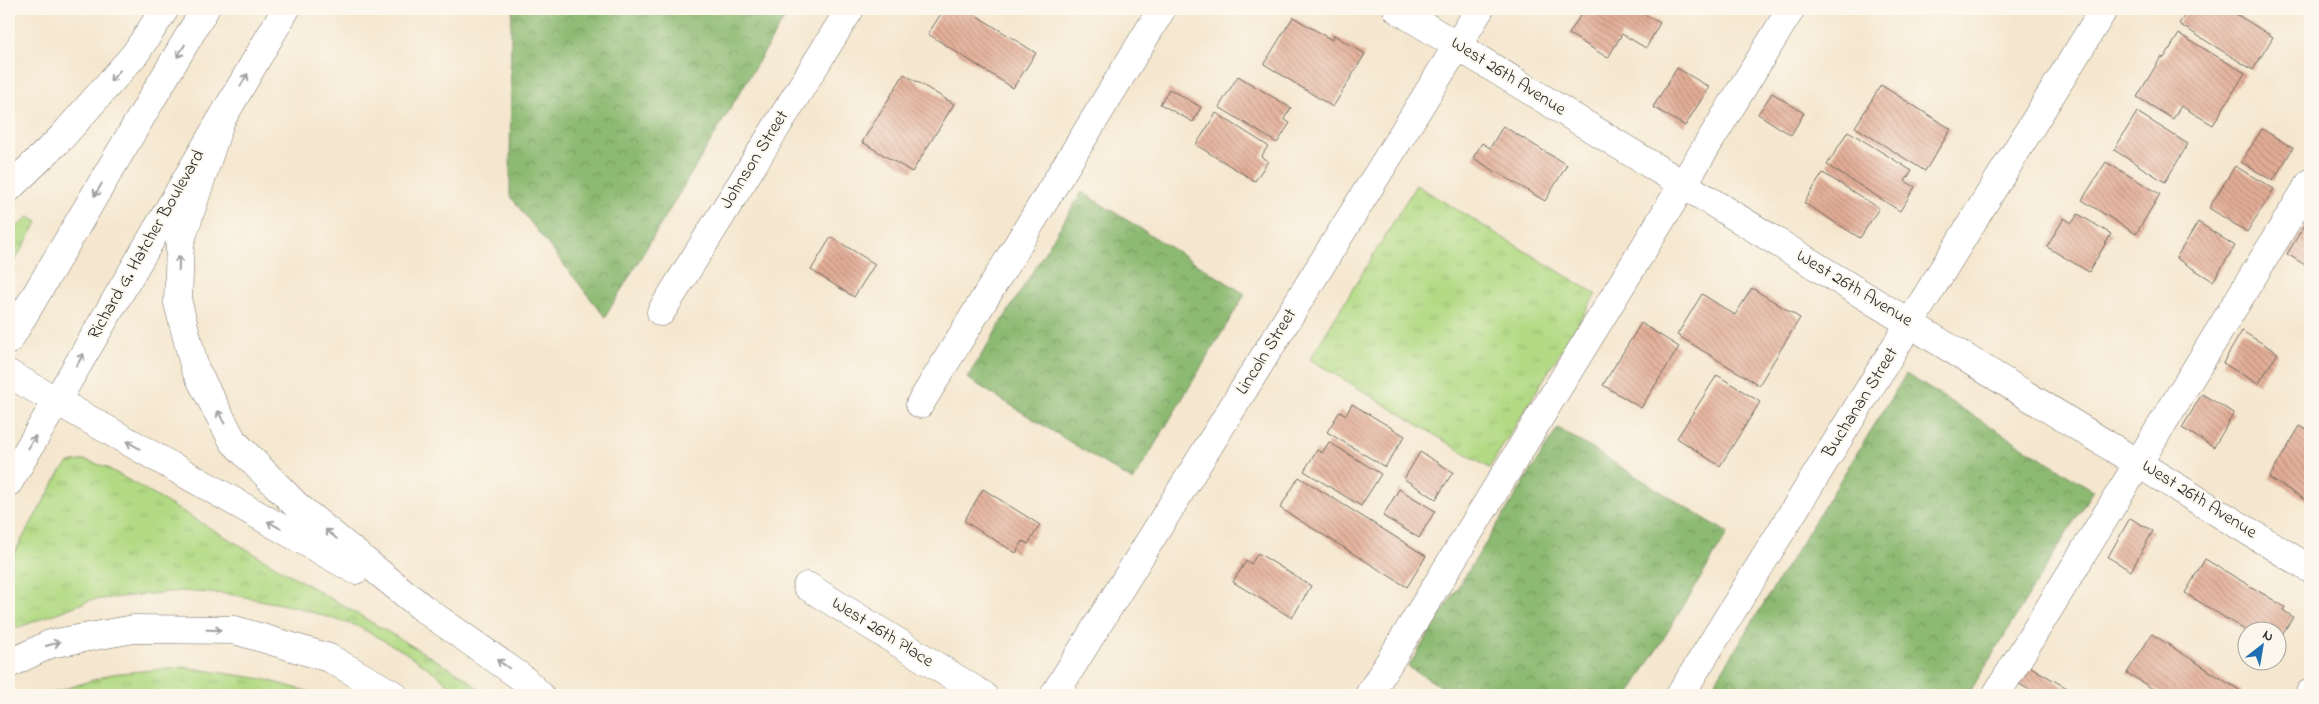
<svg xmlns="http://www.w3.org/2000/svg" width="2319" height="704" font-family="'Indie Flower',sans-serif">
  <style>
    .grass { fill: url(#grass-tufts); stroke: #6e8258 }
    .forest { fill: url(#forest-crowns); stroke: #5c724e }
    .building { fill: url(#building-back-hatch) }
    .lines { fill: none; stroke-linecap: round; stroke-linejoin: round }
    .minor-casing { stroke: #726d64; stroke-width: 29 }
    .major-casing { stroke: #726d64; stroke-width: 29 }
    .highway-casing { stroke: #726d64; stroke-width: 29 }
    .minor { stroke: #fff; stroke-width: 28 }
    .major { stroke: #fff; stroke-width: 28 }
    .highway { stroke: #fff; stroke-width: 28 }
    .oneway { stroke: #a0a0a0 }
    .labels { text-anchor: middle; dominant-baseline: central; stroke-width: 4; stroke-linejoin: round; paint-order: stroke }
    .street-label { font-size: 18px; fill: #2b2b2b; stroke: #fbf7ec }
  </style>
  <defs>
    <pattern id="grass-tufts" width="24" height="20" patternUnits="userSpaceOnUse" patternTransform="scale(1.25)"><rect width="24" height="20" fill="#b2da84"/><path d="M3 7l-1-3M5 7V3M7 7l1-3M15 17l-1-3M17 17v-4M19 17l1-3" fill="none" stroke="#99bb72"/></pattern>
    <pattern id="forest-crowns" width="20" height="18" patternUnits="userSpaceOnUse" patternTransform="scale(1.25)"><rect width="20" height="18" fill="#8dba72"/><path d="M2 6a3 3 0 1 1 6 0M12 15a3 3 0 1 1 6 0" fill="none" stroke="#73975e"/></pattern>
    <pattern id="building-back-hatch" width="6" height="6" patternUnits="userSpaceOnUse" patternTransform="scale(1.25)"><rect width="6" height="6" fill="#e3ad96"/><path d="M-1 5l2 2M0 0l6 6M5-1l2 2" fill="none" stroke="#b88d7b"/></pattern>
  </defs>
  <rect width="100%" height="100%" fill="#fbf7ec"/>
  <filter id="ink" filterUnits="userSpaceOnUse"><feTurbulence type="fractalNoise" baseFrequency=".02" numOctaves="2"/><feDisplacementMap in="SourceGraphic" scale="10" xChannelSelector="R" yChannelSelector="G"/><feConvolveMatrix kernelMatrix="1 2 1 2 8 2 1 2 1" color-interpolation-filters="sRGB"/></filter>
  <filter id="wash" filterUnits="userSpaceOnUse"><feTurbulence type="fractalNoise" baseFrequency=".0096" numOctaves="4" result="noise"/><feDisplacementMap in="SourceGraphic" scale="20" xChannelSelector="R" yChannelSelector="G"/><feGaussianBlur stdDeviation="1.12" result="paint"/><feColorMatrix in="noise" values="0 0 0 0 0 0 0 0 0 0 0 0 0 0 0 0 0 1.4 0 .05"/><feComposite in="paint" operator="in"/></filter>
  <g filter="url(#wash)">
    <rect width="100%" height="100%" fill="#f5e7cf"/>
    <g class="grass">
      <path d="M 1416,185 L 1596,294 L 1489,468 L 1310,359 Z"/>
      <path d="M 28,217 L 38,222 L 9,270 L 9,235 Z"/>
      <path d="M 85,460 L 106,467 L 465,677 L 485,695 L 460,695 L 437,674 L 403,651 L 357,626 L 295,607 L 229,594 L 180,591 L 91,600 L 9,631 L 9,562 L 61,471 L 69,463 Z"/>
      <path d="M 182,667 L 263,679 L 321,695 L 46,695 L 112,674 Z"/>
    </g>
    <g class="forest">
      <path d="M 513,9 L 790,9 L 605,317 L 510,196 L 511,23 Z"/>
      <path d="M 1082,192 L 1245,294 L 1133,481 L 967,378 Z"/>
      <path d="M 1906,374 L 2093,490 L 1968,695 L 1707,695 Z"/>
      <path d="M 1558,428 L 1728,533 L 1629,695 L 1455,695 L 1408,667 Z"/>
    </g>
    <g id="blocks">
      <g class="building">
        <path d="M 944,9 L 966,9 L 1036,53 L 1013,88 L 928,34 Z"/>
        <path d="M 1584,9 L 1635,9 L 1660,23 L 1646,48 L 1622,34 L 1608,58 L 1569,34 Z"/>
        <path d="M 2188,9 L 2228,9 L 2273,37 L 2253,70 L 2179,24 Z"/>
        <path d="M 1293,17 L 1332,40 L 1334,35 L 1365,54 L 1333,107 L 1264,64 Z"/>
        <path d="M 2179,34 L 2245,73 L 2213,125 L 2181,106 L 2173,119 L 2137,97 L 2161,57 L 2164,58 Z"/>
        <path d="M 1677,68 L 1709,87 L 1685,126 L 1653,107 Z"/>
        <path d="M 904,74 L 954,104 L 912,172 L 862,142 Z"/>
        <path d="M 1238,76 L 1291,108 L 1284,119 L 1290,123 L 1277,143 L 1219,107 Z"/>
        <path d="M 1881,85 L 1951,129 L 1925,171 L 1855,127 Z"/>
        <path d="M 1169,89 L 1201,107 L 1193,122 L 1160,104 Z"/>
        <path d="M 1772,93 L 1804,113 L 1791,135 L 1758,114 Z"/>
        <path d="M 2137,112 L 2188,144 L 2165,182 L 2114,150 Z"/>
        <path d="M 1216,113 L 1268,146 L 1261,157 L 1268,161 L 1255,181 L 1196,145 Z"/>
        <path d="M 1503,126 L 1567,165 L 1545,201 L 1473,158 L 1482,143 L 1490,148 Z"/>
        <path d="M 2262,129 L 2293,148 L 2273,181 L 2241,162 Z"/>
        <path d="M 1848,131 L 1912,171 L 1905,181 L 1915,187 L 1900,211 L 1827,165 Z"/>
        <path d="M 2106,162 L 2160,194 L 2136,234 L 2082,200 Z"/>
        <path d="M 2235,166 L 2274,189 L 2247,232 L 2209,208 Z"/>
        <path d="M 1823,173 L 1879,208 L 1860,238 L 1804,203 Z"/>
        <path d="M 2078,214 L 2111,234 L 2089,272 L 2047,247 L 2064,218 L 2072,223 Z"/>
        <path d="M 2310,216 L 2310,268 L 2287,254 Z"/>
        <path d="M 2198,222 L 2235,246 L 2213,281 L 2176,258 Z"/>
        <path d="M 831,237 L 875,264 L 854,297 L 811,270 Z"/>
        <path d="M 1752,288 L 1800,318 L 1759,385 L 1677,335 L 1702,294 L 1735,315 Z"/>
        <path d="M 1641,323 L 1679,347 L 1641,408 L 1603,385 Z"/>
        <path d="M 2242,331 L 2278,353 L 2258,384 L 2223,363 Z"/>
        <path d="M 1717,375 L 1760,402 L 1720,466 L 1677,438 Z"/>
        <path d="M 2202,394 L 2234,413 L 2214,447 L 2182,428 Z"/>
        <path d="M 1352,404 L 1405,436 L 1385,467 L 1327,432 L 1340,411 L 1346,415 Z"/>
        <path d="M 2300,426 L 2310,432 L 2309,502 L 2269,478 Z"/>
        <path d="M 1329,442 L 1381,474 L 1361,506 L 1304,471 L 1317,450 L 1322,453 Z"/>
        <path d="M 1420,452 L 1453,472 L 1436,499 L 1404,479 Z"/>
        <path d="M 1299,477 L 1426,556 L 1407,587 L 1280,508 Z"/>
        <path d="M 983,489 L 1040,525 L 1028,544 L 1023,541 L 1016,553 L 964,521 Z"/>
        <path d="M 1399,489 L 1435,511 L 1419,538 L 1383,516 Z"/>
        <path d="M 2130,518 L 2153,531 L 2131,571 L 2108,557 Z"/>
        <path d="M 1258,553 L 1311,586 L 1292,618 L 1233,582 L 1246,561 L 1251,564 Z"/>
        <path d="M 2205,559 L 2285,607 L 2283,610 L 2293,617 L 2276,644 L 2276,632 L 2248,632 L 2185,593 Z"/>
        <path d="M 2152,634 L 2242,692 L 2241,695 L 2163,695 L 2127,673 Z"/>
        <path d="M 2029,666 L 2079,695 L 2039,695 L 2019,684 Z"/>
      </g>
    </g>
  </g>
  <g filter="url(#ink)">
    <use href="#blocks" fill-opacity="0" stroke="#726d64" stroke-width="1"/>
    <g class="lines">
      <g class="minor-casing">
        <g id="minor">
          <path d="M 1397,9 L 2310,569"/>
          <path d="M 661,312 L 850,9"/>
          <path d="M 920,404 L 1162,9"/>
          <path d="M 807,586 L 983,695"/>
          <path d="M 1054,695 L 1480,9"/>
          <path d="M 1369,695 L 1791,9"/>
          <path d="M 1680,695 L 2104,9"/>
          <path d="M 1996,695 L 2310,183"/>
          <path d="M 2309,695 L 2310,693"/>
        </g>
      </g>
      <g class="major-casing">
        <g id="major">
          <path d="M 9,340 L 205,9"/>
          <path d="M 9,482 L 286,9"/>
        </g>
      </g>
      <g class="highway-casing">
        <g id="highway">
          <path d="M 220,122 L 180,243 L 178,303 L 195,369 L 233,441 L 297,506 L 424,609 L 521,677 L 540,695"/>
          <path d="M 9,188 L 61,138 L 135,54 L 165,9"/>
          <path d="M 9,374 L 355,570"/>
          <path d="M 9,664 L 50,644 L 134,629 L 235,630 L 329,658 L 394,695"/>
        </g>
      </g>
      <use href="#minor" class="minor"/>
      <use href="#major" class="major"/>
      <use href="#highway" class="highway"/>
    </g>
    <defs><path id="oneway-shaft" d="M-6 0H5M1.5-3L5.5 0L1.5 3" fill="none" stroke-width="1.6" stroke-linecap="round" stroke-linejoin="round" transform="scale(1.25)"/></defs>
    <g class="oneway">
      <use href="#oneway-shaft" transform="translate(181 51) rotate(121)"/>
      <use href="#oneway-shaft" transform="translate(115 76) rotate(131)"/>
      <use href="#oneway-shaft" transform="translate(244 80) rotate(-60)"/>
      <use href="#oneway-shaft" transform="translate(98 190) rotate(121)"/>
      <use href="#oneway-shaft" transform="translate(179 263) rotate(-88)"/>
      <use href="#oneway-shaft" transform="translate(80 360) rotate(-60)"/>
      <use href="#oneway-shaft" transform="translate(221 417) rotate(-118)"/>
      <use href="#oneway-shaft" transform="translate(32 442) rotate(-60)"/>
      <use href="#oneway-shaft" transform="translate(133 445) rotate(-151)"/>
      <use href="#oneway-shaft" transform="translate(274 525) rotate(-151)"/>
      <use href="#oneway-shaft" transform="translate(331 534) rotate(-141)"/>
      <use href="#oneway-shaft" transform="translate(214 630) rotate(1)"/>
      <use href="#oneway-shaft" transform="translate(53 644) rotate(-16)"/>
      <use href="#oneway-shaft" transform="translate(503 664) rotate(-145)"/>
    </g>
  </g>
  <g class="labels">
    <g class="street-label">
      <text transform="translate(1508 77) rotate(32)">West 26th Avenue</text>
      <text transform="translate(755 160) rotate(-58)">Johnson Street</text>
      <text transform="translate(147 245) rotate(-60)">Richard G. Hatcher Boulevard</text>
      <text transform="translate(1854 289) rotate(31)">West 26th Avenue</text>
      <text transform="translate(1267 352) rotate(-58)">Lincoln Street</text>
      <text transform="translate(1861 403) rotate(-58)">Buchanan Street</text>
      <text transform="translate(2199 500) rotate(32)">West 26th Avenue</text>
      <text transform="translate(882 633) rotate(32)">West 26th Place</text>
    </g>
  </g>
  <rect width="2319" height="704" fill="none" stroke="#fbf7ec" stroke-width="30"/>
  <g transform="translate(2262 646) rotate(31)"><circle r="24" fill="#fbf7ec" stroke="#a8a59f"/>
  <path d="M0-4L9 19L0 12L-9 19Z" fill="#1f6fb2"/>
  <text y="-8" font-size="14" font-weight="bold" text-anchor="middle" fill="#2b2b2b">N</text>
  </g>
</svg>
